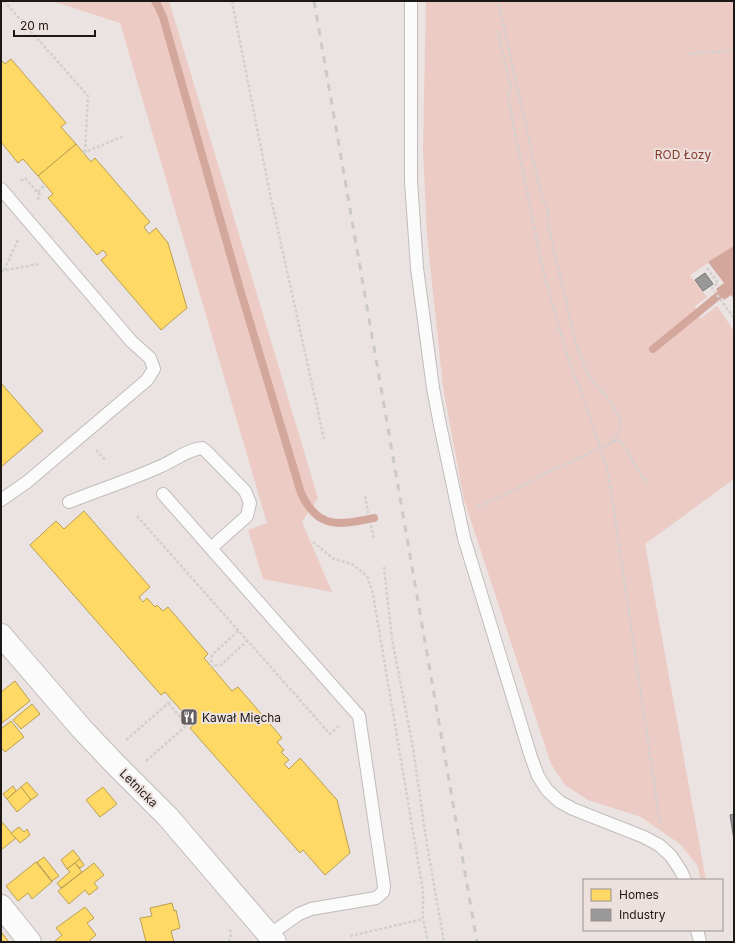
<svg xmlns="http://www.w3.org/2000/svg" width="735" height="943" font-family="Inter,sans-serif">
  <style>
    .green { fill: #eccbc4 }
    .water { fill: #d4a79d }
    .homes { fill: #ffd966; stroke: #bb9f4e }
    .industry { fill: #999; stroke: #747272 }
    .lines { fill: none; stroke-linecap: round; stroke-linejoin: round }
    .stream { stroke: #d4a79d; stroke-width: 8 }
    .service-casing { stroke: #c1bcbb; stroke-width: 14 }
    .minor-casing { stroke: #c1bcbb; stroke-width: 24 }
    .path { stroke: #d2d0cf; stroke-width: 2.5; stroke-dasharray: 3 2; stroke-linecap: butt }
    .service { stroke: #fcfbfb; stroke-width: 12 }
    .minor { stroke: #fcfbfb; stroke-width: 22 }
    .rail { stroke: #cbcac8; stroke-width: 3; stroke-dasharray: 7 7; stroke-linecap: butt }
    .labels { text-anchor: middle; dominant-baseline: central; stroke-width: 4; stroke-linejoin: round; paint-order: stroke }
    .park-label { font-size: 12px; fill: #833929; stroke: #ede1de }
    .poi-label { font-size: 12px; fill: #1c1817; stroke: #ede1de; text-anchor: start }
    .street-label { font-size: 12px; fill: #1c1817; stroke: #ede1de }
  </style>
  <rect width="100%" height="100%" fill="#eae3e2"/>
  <g class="green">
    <path d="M 52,1 L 169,1 L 318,498 L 302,522 L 332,592 L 263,579 L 248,530 L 267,523 L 120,23 Z"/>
    <path d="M 426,1 L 734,1 L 734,246 L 690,275 L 707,297 L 695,306 L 700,319 L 717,306 L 734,331 L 734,479 L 645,544 L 706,880 L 701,880 L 697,865 L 680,844 L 641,817 L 588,800 L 565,785 L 551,764 L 464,500 L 443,387 L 427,236 L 423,149 Z"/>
  </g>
  <path class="water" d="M 734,246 L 734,299 L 731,295 L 724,300 L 716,289 L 724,283 L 708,262 Z"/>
  <g class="homes">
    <path d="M 11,59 L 66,123 L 61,127 L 76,144 L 38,176 L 23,159 L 18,163 L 1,142 L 1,60 L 5,64 Z"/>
    <path d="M 76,144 L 91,162 L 95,158 L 150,222 L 144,227 L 149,234 L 156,228 L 168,243 L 187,308 L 161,330 L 101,260 L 107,255 L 103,250 L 97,255 L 48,198 L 53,194 L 38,176 Z"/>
    <path d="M 1,383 L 43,431 L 1,467 Z"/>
    <path d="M 84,511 L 150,587 L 139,597 L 143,602 L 147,598 L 155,607 L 157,605 L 163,611 L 168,607 L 208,654 L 204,658 L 232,691 L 238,687 L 282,738 L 277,742 L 284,750 L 281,752 L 289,760 L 284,764 L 289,769 L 300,758 L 337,800 L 350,853 L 325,875 L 303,850 L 300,853 L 190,728 L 194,725 L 165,692 L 161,695 L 30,545 L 56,521 L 64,529 Z"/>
    <path d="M 15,681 L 30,701 L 2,723 L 1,692 Z"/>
    <path d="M 32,704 L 40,714 L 21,729 L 13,720 Z"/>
    <path d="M 11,721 L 24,737 L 5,752 L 1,747 L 1,729 Z"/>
    <path d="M 27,782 L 38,795 L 31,800 L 21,787 Z"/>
    <path d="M 13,786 L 16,791 L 7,799 L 3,794 Z"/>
    <path d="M 21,787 L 31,800 L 17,812 L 7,799 Z"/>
    <path d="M 103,787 L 117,804 L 100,817 L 86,800 Z"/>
    <path d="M 1,821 L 16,838 L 1,850 Z"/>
    <path d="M 19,827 L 24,832 L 27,829 L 30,835 L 20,843 L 11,833 Z"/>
    <path d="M 73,850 L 80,859 L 67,869 L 61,860 Z"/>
    <path d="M 44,857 L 59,876 L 52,881 L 37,862 Z"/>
    <path d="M 80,859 L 84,865 L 80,868 L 75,863 Z"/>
    <path d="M 36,862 L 52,882 L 32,899 L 28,893 L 18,901 L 6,886 Z"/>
    <path d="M 75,863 L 82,872 L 61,888 L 57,883 L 70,872 L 67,869 Z"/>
    <path d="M 94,863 L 104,875 L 94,883 L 98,888 L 89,895 L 85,890 L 69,904 L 58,891 Z"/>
    <path d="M 172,903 L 174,911 L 176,910 L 180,928 L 171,931 L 174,942 L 146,942 L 140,918 L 152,916 L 150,908 Z"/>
    <path d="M 85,907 L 94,918 L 87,923 L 96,935 L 88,942 L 54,942 L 62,935 L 56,928 Z"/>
    <path d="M 2,933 L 9,942 L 1,942 Z"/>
  </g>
  <g class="industry">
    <path d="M 705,273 L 713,284 L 703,291 L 695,280 Z"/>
    <path d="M 734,814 L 734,840 L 730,815 Z"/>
  </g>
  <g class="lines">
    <g class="stream">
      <path d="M 155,1 L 159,8 L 163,17 L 240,289 L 301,493 C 318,530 339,525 374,518"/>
      <path d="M 653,349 L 734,283"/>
    </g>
    <g class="service-casing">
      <g id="service">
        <path d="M 411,1 L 411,181 L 417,268 L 433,388 L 440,425 L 464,538 L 531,757 L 538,776 L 547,790 L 560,802 L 573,809 L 644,837 L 659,845 L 671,856 L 681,871 L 685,880"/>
        <path d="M 1,189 L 132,342 L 150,358 L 154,369 L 147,380 L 27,482 L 1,500"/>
        <path d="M 163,494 L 359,716 L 384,886 L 383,892 L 376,898 L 311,909 L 299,914 L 269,935"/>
        <path d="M 69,502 C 99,490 130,480 159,467 C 174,461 186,450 202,448 L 206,451 L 245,491 L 250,503 L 247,516 L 211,548"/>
        <path d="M 697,930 L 700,942"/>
      </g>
    </g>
    <g class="minor-casing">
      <g id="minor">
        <path d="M 1,635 L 81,728 L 116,765 L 168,817 L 275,942"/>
        <path d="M 1,906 L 30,942"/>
      </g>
    </g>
    <g class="path">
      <path d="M 4,1 L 88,96 L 85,152"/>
      <path d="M 232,1 L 270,194 L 324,439"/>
      <path d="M 498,31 L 511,89 L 508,95 L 512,118 L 543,270 L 567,355 L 588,411 L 604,458 L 609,477 L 660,823"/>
      <path d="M 687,54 L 734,50"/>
      <path d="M 83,153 L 124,136"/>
      <path d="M 21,181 L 25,178 L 40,195 L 37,201"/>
      <path d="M 38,192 L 45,185"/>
      <path d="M 707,268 L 718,283 L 712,288 L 734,318"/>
      <path d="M 4,270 L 18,240"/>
      <path d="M 1,271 L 39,264"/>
      <path d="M 614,441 L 620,441 L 627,449 L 634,464 L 647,483"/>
      <path d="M 96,450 L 106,461"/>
      <path d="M 365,496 L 368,513"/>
      <path d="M 477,507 L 517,489 L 542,475 L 611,443 C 618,437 620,429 621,420 L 609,399 L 589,377 L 575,341 L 547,219 L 548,211 L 541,194 L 498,1"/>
      <path d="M 137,516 L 330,734 L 340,725"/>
      <path d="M 371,525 L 374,539"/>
      <path d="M 313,542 L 334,559 L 352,564 L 367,576 L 373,594 L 423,891 L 423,919 L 428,942"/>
      <path d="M 384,567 L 392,639 L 412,742 L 427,845 L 444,942"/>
      <path d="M 238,631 L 212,655 L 211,666 L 221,665 L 247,641"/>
      <path d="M 126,740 L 172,700"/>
      <path d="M 146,761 L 187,725 L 168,703"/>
      <path d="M 350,936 L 423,919"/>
      <path d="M 229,942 L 231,935 L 230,929"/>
    </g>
    <use href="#service" class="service"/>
    <use href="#minor" class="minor"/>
    <path class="rail" d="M 314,1 L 477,942"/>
  </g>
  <defs>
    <g id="restaurant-square" transform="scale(0.9)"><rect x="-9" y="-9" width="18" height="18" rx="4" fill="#645f5e" stroke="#ede1de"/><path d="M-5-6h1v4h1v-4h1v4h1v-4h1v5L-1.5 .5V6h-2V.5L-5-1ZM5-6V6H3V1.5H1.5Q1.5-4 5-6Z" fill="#fff"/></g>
  </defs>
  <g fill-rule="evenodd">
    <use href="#restaurant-square" x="189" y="717"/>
  </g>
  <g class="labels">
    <g class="park-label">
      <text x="683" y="154">ROD Łozy</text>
    </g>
    <g class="poi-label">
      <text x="202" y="717">Kawał Mięcha</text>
    </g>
    <g class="street-label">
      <text transform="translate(139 788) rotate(45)">Letnicka</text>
    </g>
  </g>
  <rect width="735" height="943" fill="none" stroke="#1c1817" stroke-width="4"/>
  <rect x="583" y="879" width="140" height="52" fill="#ede1de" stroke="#99918e"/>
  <rect x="591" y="889" width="20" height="12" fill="#ffd966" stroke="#99918e"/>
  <text x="619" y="899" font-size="12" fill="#1c1817">Homes</text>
  <rect x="591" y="909" width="20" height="12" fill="#999999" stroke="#99918e"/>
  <text x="619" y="919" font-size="12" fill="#1c1817">Industry</text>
  <path d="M14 30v6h81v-6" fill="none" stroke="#1c1817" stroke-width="2"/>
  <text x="20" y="30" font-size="12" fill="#1c1817" stroke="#ede1de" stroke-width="3" paint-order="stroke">20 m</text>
</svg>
